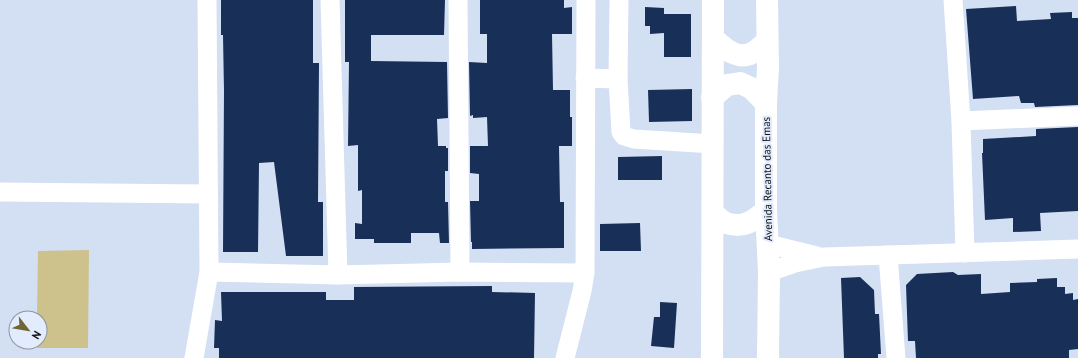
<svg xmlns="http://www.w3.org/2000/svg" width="1078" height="358" font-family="'PT Sans',sans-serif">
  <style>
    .green { fill: #cdc18c }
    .building { fill: #182f57 }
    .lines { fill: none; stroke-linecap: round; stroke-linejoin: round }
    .minor { stroke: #fff; stroke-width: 19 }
    .major { stroke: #fff; stroke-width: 22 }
    .labels { text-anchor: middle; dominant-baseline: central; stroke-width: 4; stroke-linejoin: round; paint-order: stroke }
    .street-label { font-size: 11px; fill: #0f1319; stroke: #e3ecfc }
  </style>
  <rect width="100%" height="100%" fill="#d3dff3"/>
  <path class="green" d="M 89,250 L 88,348 L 37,348 L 37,342 L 40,342 L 40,318 L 37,318 L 38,251 Z"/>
  <g class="building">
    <path d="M 221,0 L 313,0 L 313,63 L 319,63 L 318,202 L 323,202 L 323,256 L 286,256 L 274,162 L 259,163 L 258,252 L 223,252 L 224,91 L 223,35 L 221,35 Z"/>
    <path d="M 345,0 L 445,0 L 444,35 L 371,35 L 371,61 L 447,62 L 448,118 L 437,119 L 438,146 L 446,146 L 446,148 L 448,148 L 448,171 L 445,171 L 445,202 L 448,202 L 449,243 L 440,243 L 439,233 L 411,233 L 411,243 L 374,243 L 374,239 L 355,239 L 355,223 L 362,224 L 362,190 L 358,191 L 358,145 L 348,146 L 349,62 L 345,62 Z"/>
    <path d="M 480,0 L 564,0 L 564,8 L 572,7 L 572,34 L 552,34 L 553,90 L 570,90 L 570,117 L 572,117 L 572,146 L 559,146 L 560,202 L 564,202 L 564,248 L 472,249 L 472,242 L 471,242 L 470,201 L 479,201 L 479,174 L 470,173 L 470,146 L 488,146 L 487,117 L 473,118 L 473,115 L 470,116 L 469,62 L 487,63 L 487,34 L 480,34 Z"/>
    <path d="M 1016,6 L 1017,21 L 1051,19 L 1050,13 L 1072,12 L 1072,18 L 1078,18 L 1078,105 L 1035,107 L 1034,103 L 1021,103 L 1019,96 L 973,99 L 966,9 Z"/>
    <path d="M 645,7 L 664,8 L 664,14 L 691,14 L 691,57 L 664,57 L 664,33 L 650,34 L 650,26 L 645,26 Z"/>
    <path d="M 692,89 L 692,121 L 649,122 L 648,90 Z"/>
    <path d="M 1078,127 L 1078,211 L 1040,213 L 1041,231 L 1013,232 L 1013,218 L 985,220 L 982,153 L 983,153 L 983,139 L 1036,136 L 1036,129 Z"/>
    <path d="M 662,156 L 662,180 L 618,180 L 618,157 Z"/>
    <path d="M 640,223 L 641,251 L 600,251 L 600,224 Z"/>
    <path d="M 953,272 L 958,275 L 981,274 L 981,294 L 1010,292 L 1010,283 L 1037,282 L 1037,279 L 1057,278 L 1057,287 L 1065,287 L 1065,294 L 1073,293 L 1073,300 L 1078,299 L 1078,349 L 1069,350 L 1069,358 L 916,358 L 915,341 L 908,341 L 906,285 L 917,274 Z"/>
    <path d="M 860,277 L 874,290 L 875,314 L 879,314 L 881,354 L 878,354 L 878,358 L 844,358 L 841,278 Z"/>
    <path d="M 492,286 L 492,292 L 535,293 L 534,358 L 219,358 L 219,348 L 214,348 L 215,320 L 222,321 L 221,292 L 326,292 L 326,300 L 354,300 L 354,287 Z"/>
    <path d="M 660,302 L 677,303 L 674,348 L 651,346 L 654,317 L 660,317 Z"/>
  </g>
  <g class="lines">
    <g class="minor">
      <path d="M 330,0 L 338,275"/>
      <path d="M 458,0 L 460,272"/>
      <path d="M 619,0 L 618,79 L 621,132 L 624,136 L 634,139 L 713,144"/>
      <path d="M 953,0 L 961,121 L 965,253"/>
      <path d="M 585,78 L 618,79"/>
      <path d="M 961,121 L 1078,116"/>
      <path d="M 0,192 L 208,194"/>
      <path d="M 768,244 L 817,256"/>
      <path d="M 888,255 L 896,358"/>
      <path d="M 209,272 L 338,275 L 460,272 L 585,273"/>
      <path d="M 769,272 L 795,263 L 824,257 L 1078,249"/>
      <path d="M 194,358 L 209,272 L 207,0"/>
      <path d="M 565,358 L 582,291 L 585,273 L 586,0"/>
    </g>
    <g class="major">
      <path d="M 767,0 L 768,68 L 766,103 L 766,210 L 769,272 L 768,358"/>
      <path d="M 713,38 C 723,47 737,61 752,53 C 758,50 763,45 767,41"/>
      <path d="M 712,98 L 727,85 L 740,83 L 751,88 L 766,103"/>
      <path d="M 713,213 C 717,216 721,221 726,223 C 743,229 754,221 766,210"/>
      <path d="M 712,358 L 713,0"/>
    </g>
  </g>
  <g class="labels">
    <g class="street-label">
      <text transform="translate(767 179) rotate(-91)">Avenida Recanto das Emas</text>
    </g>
  </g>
  <g transform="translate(28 330) rotate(121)"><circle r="19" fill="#e3ecfc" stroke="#8e95a1"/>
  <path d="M0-3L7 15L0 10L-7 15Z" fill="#716633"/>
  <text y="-6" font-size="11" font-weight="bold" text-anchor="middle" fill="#0f1319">N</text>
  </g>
</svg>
